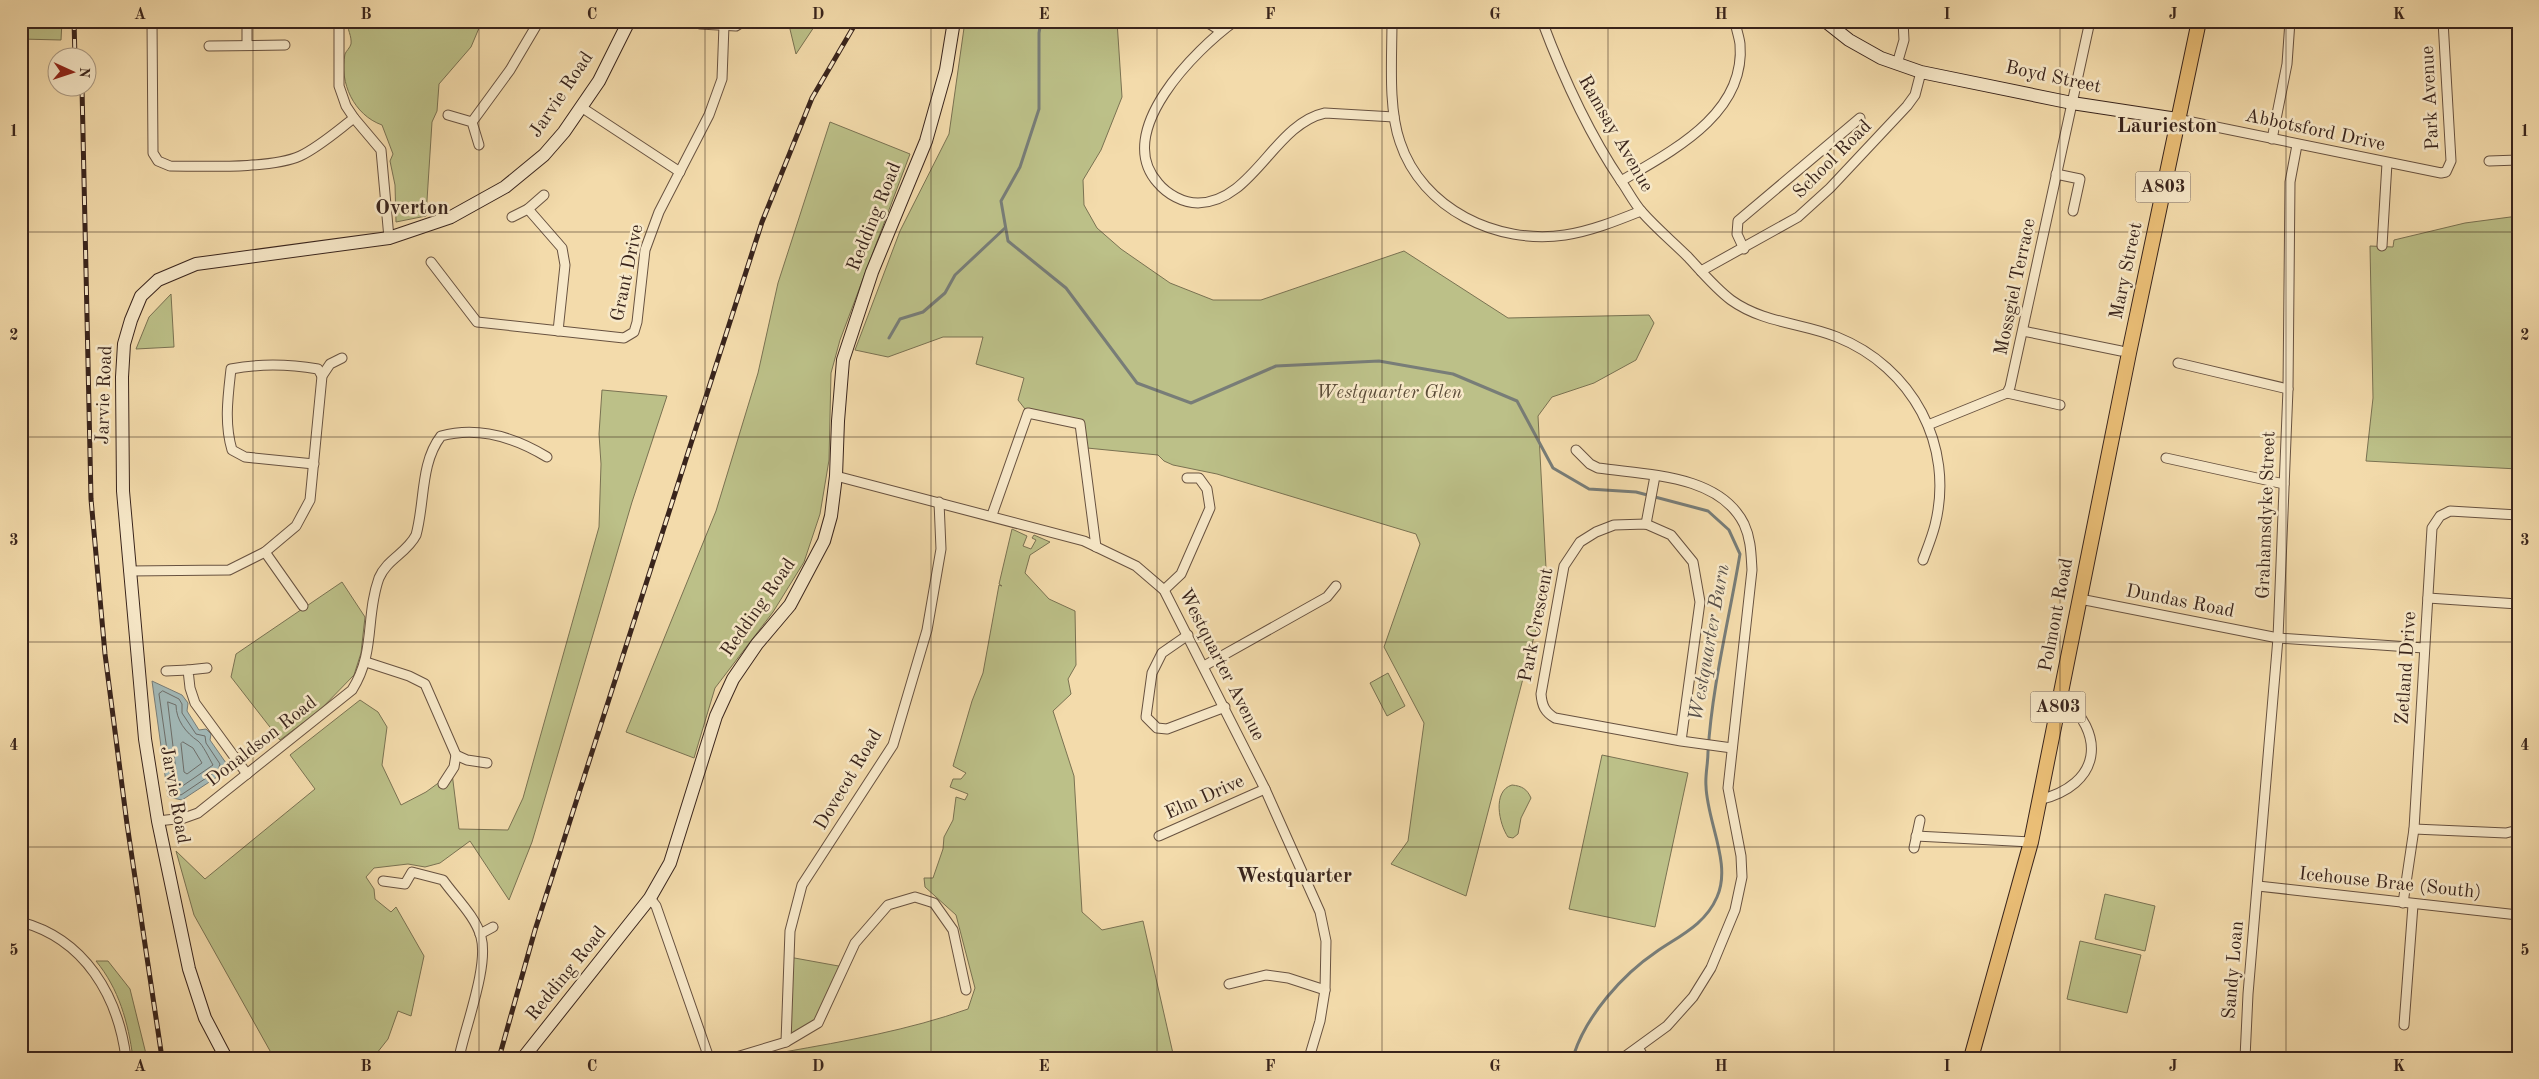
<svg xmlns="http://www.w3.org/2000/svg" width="2539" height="1079" font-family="'Old Standard TT',serif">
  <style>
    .green { fill: #bcc088; stroke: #7a7252 }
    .water { fill: #a2b8b6; stroke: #787d78 }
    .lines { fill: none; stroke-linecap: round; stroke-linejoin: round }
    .shore { stroke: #6e6e69; stroke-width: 1 }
    .stream { stroke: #787d78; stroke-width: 3 }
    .street-casing { stroke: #685240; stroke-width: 11 }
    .secondary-casing { stroke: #39241c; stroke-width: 14 }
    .primary-casing { stroke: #39241c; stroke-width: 16 }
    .street { stroke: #f7e8c8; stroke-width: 9 }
    .secondary { stroke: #f7e8c8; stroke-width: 12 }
    .primary { stroke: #eabe76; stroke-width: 14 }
    .rail-casing { stroke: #39241c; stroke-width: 5 }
    .rail { stroke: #f7e8c8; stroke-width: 3; stroke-dasharray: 9; stroke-linecap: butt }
    .grid { fill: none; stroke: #39241c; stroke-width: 1; stroke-opacity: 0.55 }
    .labels { text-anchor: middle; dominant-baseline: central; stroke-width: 5; stroke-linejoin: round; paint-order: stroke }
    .shield { fill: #f7e8c8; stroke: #725f50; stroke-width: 1 }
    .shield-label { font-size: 18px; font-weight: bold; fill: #39241c }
    .street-label { font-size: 19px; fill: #39241c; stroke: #f7e8c8 }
    .park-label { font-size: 19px; font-style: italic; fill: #5a4b37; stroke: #f7e8c8 }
    .water-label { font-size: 20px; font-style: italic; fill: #58504a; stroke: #f7e8c8 }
    .quarter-label { font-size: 21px; font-weight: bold; fill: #39241c; stroke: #f7e8c8 }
    .neatline { fill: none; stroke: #39241c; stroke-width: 2 }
    .grid-label { font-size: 16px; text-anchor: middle; font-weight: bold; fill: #39241c }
  </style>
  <rect width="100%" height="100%" fill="#f3dbab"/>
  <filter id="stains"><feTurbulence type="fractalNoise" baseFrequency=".004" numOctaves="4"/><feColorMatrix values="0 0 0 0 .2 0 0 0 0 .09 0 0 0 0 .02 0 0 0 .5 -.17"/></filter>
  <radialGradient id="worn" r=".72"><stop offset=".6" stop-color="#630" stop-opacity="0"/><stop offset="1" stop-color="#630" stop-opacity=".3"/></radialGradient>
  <g class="green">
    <path d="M 21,21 L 62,21 L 61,40 L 21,39 Z"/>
    <path d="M 347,21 L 482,21 L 471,47 L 439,84 L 437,111 L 432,122 L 426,216 L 396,222 L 395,185 L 390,161 L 393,154 L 382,125 C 354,115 339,83 345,54 C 346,51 350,48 351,44 C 352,36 347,29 347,21 Z"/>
    <path d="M 788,21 L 818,21 L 796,54 Z"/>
    <path d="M 965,21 L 1117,21 L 1122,97 L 1101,150 L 1083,180 L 1084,205 L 1097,228 L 1121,249 L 1170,283 L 1213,300 L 1261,300 L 1404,251 L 1508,318 L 1649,315 L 1654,323 L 1636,360 L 1594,383 L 1552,397 L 1538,416 L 1547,587 L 1466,896 L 1391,864 L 1408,841 L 1424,723 L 1384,647 L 1420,544 L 1416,534 L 1217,474 L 1173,465 L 1164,461 L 1158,455 L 1087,448 L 1083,422 L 1025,409 L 1018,400 L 1024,378 L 976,364 L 983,337 L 943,337 L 888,357 L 855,350 L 900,231 L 949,134 Z"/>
    <path d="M 830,122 L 910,154 L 840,340 L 831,373 L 829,460 L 820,514 L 804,562 L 773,612 L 715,688 L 694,758 L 626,732 L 716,511 L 758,373 L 778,283 Z"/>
    <path d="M 2518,216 L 2518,469 L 2366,461 L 2373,398 L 2370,246 L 2393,247 L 2394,240 L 2465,223 Z"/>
    <path d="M 171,294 L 174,347 L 136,349 L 149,317 Z"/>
    <path d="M 602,390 L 667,396 L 632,502 L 532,842 L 509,900 L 470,841 L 440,863 L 425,867 L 408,864 L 374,868 L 366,877 L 374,889 L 375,899 L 391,912 L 396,907 L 424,956 L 411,1016 L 398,1011 L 388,1039 L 373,1058 L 274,1058 L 194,915 L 176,851 L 205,879 L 315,789 L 290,755 L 360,700 L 378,712 L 387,727 L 382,765 L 401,805 L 426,792 L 452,773 L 459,829 L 508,830 L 523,798 L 599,527 L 601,464 L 599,434 Z"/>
    <path d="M 1012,529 L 1027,536 L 1023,546 L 1031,549 L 1036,540 L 1032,538 L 1034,535 L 1050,542 L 1030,555 L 1025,573 L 1049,599 L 1075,611 L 1076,665 L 1068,679 L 1071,694 L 1053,711 L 1074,776 L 1082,912 L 1102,930 L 1143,921 L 1174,1058 L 786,1058 L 784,1052 C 846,1041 909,1030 968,1009 L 975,988 L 956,915 L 925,887 L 924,878 L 933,878 L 943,849 L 944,837 L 953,820 L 956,797 L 965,800 L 968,794 L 950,787 L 953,779 L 961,779 L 966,773 L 953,766 L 972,701 L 983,673 L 999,585 L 1002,586 L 999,584 Z"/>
    <path d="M 342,582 L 365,617 L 361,653 L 354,675 L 319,711 L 280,740 L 231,677 L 236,654 Z"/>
    <path d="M 1388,673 L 1405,706 L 1387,716 L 1370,683 Z"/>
    <path d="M 1602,755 L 1688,773 L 1655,927 L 1569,909 Z"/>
    <path d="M 1512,785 C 1522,786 1527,789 1531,798 L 1521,818 L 1518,834 L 1513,838 L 1508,837 C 1499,824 1492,791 1512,785 Z"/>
    <path d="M 2105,894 L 2155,906 L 2145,951 L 2095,939 Z"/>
    <path d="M 2080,941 L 2141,955 L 2127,1013 L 2067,999 Z"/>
    <path d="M 789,957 L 844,967 L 818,1023 L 786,1042 Z"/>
    <path d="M 96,961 L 108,961 L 130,989 L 147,1058 L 133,1058 C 128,1022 119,989 96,961 Z"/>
  </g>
  <path class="water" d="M 152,681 L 182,695 L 188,703 L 187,711 L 199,730 L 206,729 L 211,734 L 210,740 L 226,763 L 223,773 L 182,800 L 168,797 Z"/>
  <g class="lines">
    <g class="shore">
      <path d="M 163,691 L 179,699 L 182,704 L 182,713 L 196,734 L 205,736 L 206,743 L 220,764 L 218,770 L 181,795 L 173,792 L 159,694 Z"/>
      <path d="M 168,702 L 176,705 C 176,720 186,733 198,741 C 203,745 209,758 213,765 L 181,787 L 178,785 Z"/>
      <path d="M 183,742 L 193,748 L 202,763 L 187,774 L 184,772 L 181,744 Z"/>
    </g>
    <g class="stream">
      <path d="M 1041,21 L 1039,33 L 1039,109 L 1020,167 L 1001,201 L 1008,241 L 1066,288 L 1137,383 L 1191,403 L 1276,366 L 1379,361 L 1453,374 L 1517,401 L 1553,468 L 1589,489 L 1636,492 L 1708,511 L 1729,530 L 1740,554 C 1729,620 1712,686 1708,752 C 1708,764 1705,775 1706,786 C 1707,822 1732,864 1717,897 C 1705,925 1679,936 1656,952 C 1622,975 1587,1015 1574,1054 L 1558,1058"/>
      <path d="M 889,338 L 900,319 L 923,312 L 945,293 L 955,275 L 1005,228"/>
    </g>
    <g class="street-casing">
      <g id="street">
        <path d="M 152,21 L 153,153 L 158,161 L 170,166 C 204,166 271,169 300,156 C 319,147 337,131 354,118"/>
        <path d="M 247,21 L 247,45"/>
        <path d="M 339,21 L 339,86 L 346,106 L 354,118 L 381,150 L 389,238"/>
        <path d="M 1205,21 L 1221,31"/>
        <path d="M 1235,21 C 1196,49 1112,132 1158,183 C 1167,194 1183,203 1198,203 C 1253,202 1274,124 1325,113 L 1394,117"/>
        <path d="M 1392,21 C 1392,58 1388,108 1400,142 C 1422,209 1497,245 1565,235 C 1591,231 1616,221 1641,211"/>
        <path d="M 1542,21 C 1563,77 1587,131 1621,181 C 1628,191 1634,203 1642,212 C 1656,228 1673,242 1688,257 C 1701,271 1715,288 1731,300 C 1763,323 1802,323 1837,337 C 1912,367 1955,445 1935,525 C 1932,537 1927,549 1923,560"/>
        <path d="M 700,24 L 736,26 L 744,21"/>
        <path d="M 209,46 L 285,45"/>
        <path d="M 1897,64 L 1904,40 L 1903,21"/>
        <path d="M 581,107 L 680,172"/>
        <path d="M 448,115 L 472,122 L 479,145"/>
        <path d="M 2177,119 L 2441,173 L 2446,172 L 2451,161 L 2443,21"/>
        <path d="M 472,122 L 510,70 L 539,21"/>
        <path d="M 2272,139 L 2287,64 L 2290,21"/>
        <path d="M 2489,161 L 2518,160"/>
        <path d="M 2056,174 L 2080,179 L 2073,211"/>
        <path d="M 1621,181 C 1672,151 1746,114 1740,44 C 1739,36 1736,29 1735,21"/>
        <path d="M 528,209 L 562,248 L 565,265 L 558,331"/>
        <path d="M 512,217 L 528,209 L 544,195"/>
        <path d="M 2382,246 L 2387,163"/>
        <path d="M 1744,249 L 1737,234 L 1738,221 L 1860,118"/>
        <path d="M 431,262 L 477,322 L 624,338 L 634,332 L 637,322 L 645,250 L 659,212 L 709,115 L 722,79 L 724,25"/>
        <path d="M 1701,271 L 1798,217 L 1830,188 L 1907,106 L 1915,95 L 1921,72"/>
        <path d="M 2023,331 L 2121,351"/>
        <path d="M 2178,363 L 2288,389"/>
        <path d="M 2007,393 L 2060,405"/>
        <path d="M 1928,425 L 2007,393 L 2010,387 L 2090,21"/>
        <path d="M 1576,450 L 1590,464 L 1598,468 C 1646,475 1719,474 1744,524 C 1751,539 1751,554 1752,570 L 1728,788 L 1741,856 L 1742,877 L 1735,910 L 1711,968 L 1693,997 L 1667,1026 L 1623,1058"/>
        <path d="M 2166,458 L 2284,484"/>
        <path d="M 314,464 L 245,457 L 232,450 C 224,423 228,396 231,369 C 262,363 288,364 318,369 L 322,376"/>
        <path d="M 836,476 L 1084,541 L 1136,566 L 1164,590 L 1265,789 L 1320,912 L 1326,941 L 1325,990 L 1320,1021 L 1309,1058"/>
        <path d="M 992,515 L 1028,413 L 1080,424 L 1096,547"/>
        <path d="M 1646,524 L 1655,476"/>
        <path d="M 265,552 L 303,606"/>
        <path d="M 129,571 L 229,570 L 265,552 L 296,526 L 310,500 L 322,376 L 330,364 L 342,358"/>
        <path d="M 1164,590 L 1181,574 L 1210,508 L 1207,489 L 1199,478 L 1187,478"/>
        <path d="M 2428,598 L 2518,604"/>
        <path d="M 2080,599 L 2278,638 L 2424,648"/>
        <path d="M 1188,635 L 1162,653 L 1152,673 L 1146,717 L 1157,728 L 1167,729 L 1225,707"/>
        <path d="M 366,662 L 409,676 L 425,684 L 456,755"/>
        <path d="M 1204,666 L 1327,597 L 1336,586"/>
        <path d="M 207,668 L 188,670 L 190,688 L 195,703 L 247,774"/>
        <path d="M 166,671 L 188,670"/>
        <path d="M 1681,741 L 1700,602 L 1693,562 L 1671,535 L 1646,524 L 1614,525 L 1596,532 L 1580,542 L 1564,566 L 1541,694 C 1542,706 1545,712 1555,718 L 1681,741 L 1732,748"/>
        <path d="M 443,784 L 454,767 L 456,755 L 467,760 L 487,763"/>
        <path d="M 2039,800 C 2101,785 2108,734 2060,695"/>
        <path d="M 158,821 L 184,818 L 198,813 L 352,690 C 376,652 365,617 379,578 C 387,559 407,553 416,535 C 425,503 420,463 441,436 C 478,426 514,437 547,457"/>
        <path d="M 2414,829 L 2506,833 L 2518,830"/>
        <path d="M 1159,836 L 1265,789"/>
        <path d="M 1916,836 L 2031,842"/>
        <path d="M 1914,848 L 1920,820"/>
        <path d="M 383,881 L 405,884 L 412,872 L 443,880 C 455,897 476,917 481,937 C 489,966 465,1027 459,1058"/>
        <path d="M 2258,886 L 2518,915"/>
        <path d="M 650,898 L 656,906 L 709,1058"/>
        <path d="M 2403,903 L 2414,829 L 2432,528 L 2440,516 L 2450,511 L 2518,515"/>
        <path d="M 21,922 C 85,939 118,996 126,1058"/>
        <path d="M 480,934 L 493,927"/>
        <path d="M 1229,984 L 1266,975 L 1288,978 L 1325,990"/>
        <path d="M 2404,1025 L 2413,905"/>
        <path d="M 786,1042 L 790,931 L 802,885 L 893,745 L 927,630 L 941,549 L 939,502"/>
        <path d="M 1639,1049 L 1644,1058"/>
        <path d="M 733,1058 L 786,1042 L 818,1023 L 855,943 L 888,905 L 915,897 L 934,903 L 953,930 L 966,990"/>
        <path d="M 2245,1058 L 2248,994 L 2278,638 L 2288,389 L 2290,182 L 2297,145"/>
      </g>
    </g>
    <g class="secondary-casing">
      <g id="secondary">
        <path d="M 1825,21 L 1849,40 L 1881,58 L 1921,72 L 2072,103 L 2177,119"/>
        <path d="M 226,1058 L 205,1018 L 189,969 L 158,821 L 145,739 L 123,491 L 122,377 L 124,344 L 131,320 L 141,296 L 158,280 L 196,264 L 389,238 L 451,217 L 505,187 L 544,155 L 564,132 L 599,81 L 629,21"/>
        <path d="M 523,1058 L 650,898 L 670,863 L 716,716 L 733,679 L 757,644 L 790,605 L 824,541 L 831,516 L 836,476 L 838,421 L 843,360 L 872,272 L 926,141 L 946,70 L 954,21"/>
      </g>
    </g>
    <g class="primary-casing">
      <path id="primary" d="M 1971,1058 L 2031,842 L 2129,353 L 2199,21"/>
    </g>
    <use href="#street" class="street"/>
    <use href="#secondary" class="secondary"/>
    <use href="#primary" class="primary"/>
    <g class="rail-casing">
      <g id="rail">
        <path d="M 74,21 L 75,58"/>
        <path d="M 82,88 L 91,499 L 105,654 L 127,824 L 162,1058"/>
        <path d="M 499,1058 L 535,930 L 762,222 L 812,98 L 857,21"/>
      </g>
    </g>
    <use href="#rail" class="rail"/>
  </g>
  <path class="grid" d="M 253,21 L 253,1058M 479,21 L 479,1058M 705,21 L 705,1058M 931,21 L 931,1058M 1157,21 L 1157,1058M 1382,21 L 1382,1058M 1608,21 L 1608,1058M 1834,21 L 1834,1058M 2060,21 L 2060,1058M 2286,21 L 2286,1058M 21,232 L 2518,232M 21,437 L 2518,437M 21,642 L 2518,642M 21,847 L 2518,847"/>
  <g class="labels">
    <g class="shield">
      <rect x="2135.5" y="171.5" width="55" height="31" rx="4"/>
      <rect x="2030.5" y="691.5" width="55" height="31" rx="4"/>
    </g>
    <g class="shield-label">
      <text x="2163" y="187">A803</text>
      <text x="2058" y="707">A803</text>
    </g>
    <g class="street-label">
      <text transform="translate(2053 78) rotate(12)">Boyd Street</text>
      <text transform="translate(562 95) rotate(-56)">Jarvie Road</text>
      <text transform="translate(2431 98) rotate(-93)">Park Avenue</text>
      <text transform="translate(2315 131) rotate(12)">Abbotsford Drive</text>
      <text transform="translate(1615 134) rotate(60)">Ramsay Avenue</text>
      <text transform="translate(1833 160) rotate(-45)">School Road</text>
      <text transform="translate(875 217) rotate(-68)">Redding Road</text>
      <text transform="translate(2127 271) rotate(-78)">Mary Street</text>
      <text transform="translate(628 273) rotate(-78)">Grant Drive</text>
      <text transform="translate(2016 287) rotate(-78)">Mossgiel Terrace</text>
      <text transform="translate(105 395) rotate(-88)">Jarvie Road</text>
      <text transform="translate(2267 515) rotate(-88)">Grahamsdyke Street</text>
      <text transform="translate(2180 602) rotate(11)">Dundas Road</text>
      <text transform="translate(759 608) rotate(-55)">Redding Road</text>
      <text transform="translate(2057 615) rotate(-79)">Polmont Road</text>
      <text transform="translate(1537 625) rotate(-79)">Park Crescent</text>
      <text transform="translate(1221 665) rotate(63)">Westquarter Avenue</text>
      <text transform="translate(2407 668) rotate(-86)">Zetland Drive</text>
      <text transform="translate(262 742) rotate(-38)">Donaldson Road</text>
      <text transform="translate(849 780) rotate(-59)">Dovecot Road</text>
      <text transform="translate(174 795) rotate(80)">Jarvie Road</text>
      <text transform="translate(1205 798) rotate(-24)">Elm Drive</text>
      <text transform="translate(2390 884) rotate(6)">Icehouse Brae (South)</text>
      <text transform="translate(2234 970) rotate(-85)">Sandy Loan</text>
      <text transform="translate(567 974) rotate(-51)">Redding Road</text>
    </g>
    <g class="park-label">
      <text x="1389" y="393">Westquarter Glen</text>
    </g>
    <g class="water-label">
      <text transform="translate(1710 643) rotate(-80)">Westquarter Burn</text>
    </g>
    <g class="quarter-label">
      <text x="2167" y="126">Laurieston</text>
      <text x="412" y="208">Overton</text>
      <text x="1294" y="876">Westquarter</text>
    </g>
  </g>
  <rect width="2539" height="1079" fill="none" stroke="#f3dbab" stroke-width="55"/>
  <g transform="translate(72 72) rotate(93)"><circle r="24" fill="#f7e8c8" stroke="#ab9a83"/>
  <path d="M0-4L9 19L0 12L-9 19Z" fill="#8f2418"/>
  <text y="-8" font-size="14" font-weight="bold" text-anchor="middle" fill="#39241c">N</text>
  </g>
  <rect x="28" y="28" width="2484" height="1024" class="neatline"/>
  <g class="grid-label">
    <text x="140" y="19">A</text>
    <text x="366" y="19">B</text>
    <text x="592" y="19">C</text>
    <text x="818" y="19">D</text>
    <text x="1044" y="19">E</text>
    <text x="1270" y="19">F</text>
    <text x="1495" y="19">G</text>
    <text x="1721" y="19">H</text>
    <text x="1947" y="19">I</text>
    <text x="2173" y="19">J</text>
    <text x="2399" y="19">K</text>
    <text x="14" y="136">1</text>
    <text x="2525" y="136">1</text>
    <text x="14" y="340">2</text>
    <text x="2525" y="340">2</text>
    <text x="14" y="545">3</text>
    <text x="2525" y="545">3</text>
    <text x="14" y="750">4</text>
    <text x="2525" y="750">4</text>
    <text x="14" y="955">5</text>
    <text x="2525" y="955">5</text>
    <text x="140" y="1071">A</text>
    <text x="366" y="1071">B</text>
    <text x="592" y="1071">C</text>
    <text x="818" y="1071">D</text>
    <text x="1044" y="1071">E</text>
    <text x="1270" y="1071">F</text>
    <text x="1495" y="1071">G</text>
    <text x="1721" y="1071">H</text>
    <text x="1947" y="1071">I</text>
    <text x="2173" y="1071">J</text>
    <text x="2399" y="1071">K</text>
  </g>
  <rect width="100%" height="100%" filter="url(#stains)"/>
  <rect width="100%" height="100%" fill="url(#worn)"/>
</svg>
